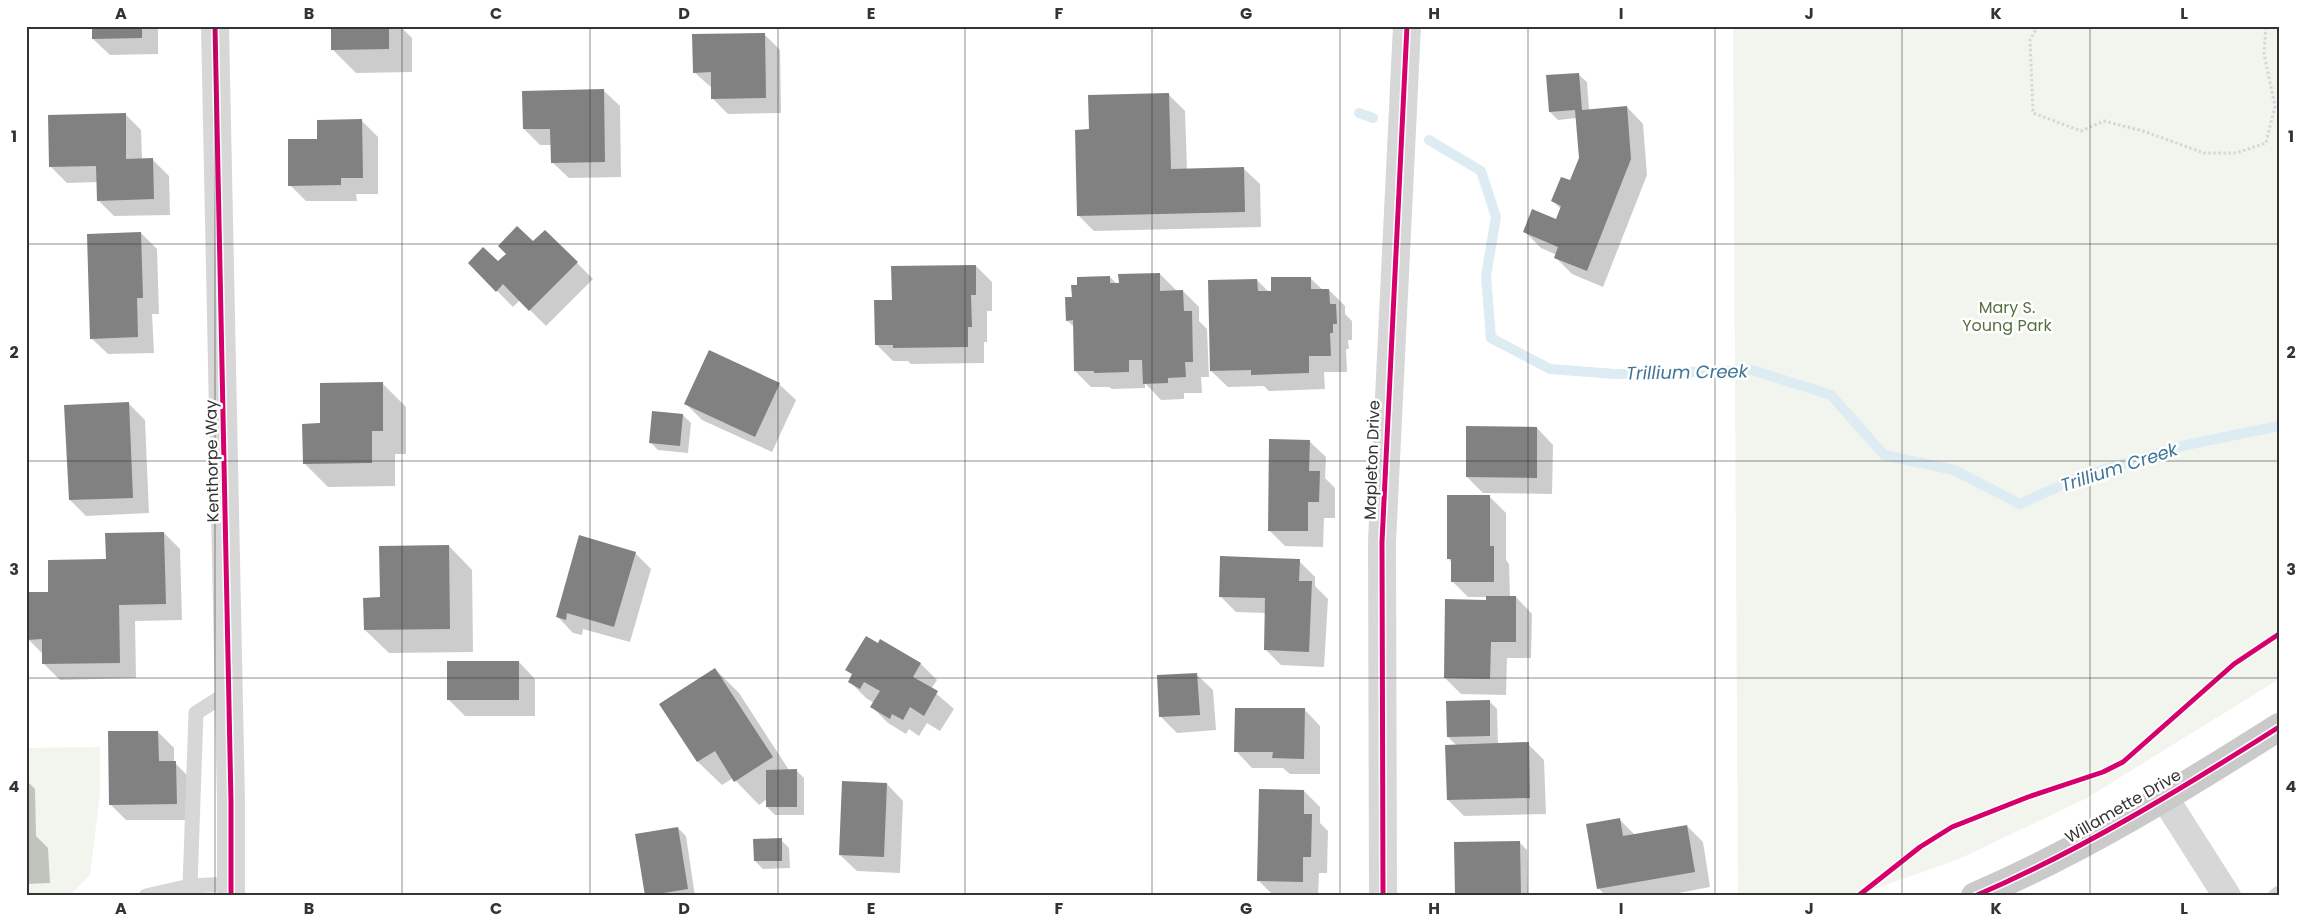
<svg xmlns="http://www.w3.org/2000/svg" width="2305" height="922" font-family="Poppins,sans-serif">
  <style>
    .green { fill: #f1f5ed }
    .shadow { fill: #0003 }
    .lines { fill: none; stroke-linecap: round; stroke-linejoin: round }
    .stream { stroke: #ddebf3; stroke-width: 10 }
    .building { fill: #818181 }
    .path { stroke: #d6d6d6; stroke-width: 3; stroke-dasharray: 2.5 2.5; stroke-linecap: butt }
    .service { stroke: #d7d7d7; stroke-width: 15 }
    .minor { stroke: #d7d7d7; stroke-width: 28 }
    .primary { stroke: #cacaca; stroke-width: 28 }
    .cycleway-casing { stroke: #fff; stroke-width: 8 }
    .cycleway { stroke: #d6006c; stroke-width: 5 }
    .grid { fill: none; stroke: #333; stroke-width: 1; stroke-opacity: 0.55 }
    .labels { text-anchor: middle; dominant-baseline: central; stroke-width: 5; stroke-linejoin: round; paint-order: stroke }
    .park-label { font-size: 16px; fill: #56703f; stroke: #fff }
    .street-label { font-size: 16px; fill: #333; stroke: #fff }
    .water-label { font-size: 18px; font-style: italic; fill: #3f7597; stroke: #fff }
    .neatline { fill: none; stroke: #333; stroke-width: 2 }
    .grid-label { font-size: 16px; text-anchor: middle; font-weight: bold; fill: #333 }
  </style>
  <rect width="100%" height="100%" fill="#fff"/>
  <g class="green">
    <path d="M 1733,26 L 2279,26 L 2279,679 L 2087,798 L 1959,859 L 1854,896 L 1738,896 Z"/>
    <path d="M 100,747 L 100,793 L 90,875 L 69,896 L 26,896 L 28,821 L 26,820 L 26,748 Z"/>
  </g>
  <g class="shadow">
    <path d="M 93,26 L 164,26 L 164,27 L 158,27 L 158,54 L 110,55 L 93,39 Z"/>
    <path d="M 327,26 L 400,26 L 412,38 L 412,72 L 356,73 L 332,49 L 332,31 Z"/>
    <path d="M 522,26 L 566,26 L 523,27 Z"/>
    <path d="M 764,34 L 780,50 L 781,113 L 728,114 L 712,98 L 712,88 L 694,72 Z"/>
    <path d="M 1578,74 L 1587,82 L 1589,110 L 1627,107 L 1643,124 L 1647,175 L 1603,287 L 1572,274 L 1556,258 L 1557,255 L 1541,248 L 1525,232 L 1556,220 L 1561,209 L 1553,201 L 1570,182 L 1580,158 L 1577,118 L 1558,120 L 1550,112 Z"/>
    <path d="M 603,90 L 620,106 L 621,177 L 569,178 L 552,162 L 552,145 L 540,145 L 524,129 Z"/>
    <path d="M 1169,95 L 1185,111 L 1187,170 L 1243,168 L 1260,184 L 1261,227 L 1094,231 L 1078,215 L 1090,131 Z"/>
    <path d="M 125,114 L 141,130 L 142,160 L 153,160 L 169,176 L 170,215 L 114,216 L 98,200 L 97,182 L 67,183 L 51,167 Z"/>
    <path d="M 362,121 L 378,137 L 378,194 L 356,194 L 357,201 L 306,201 L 290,185 L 318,140 Z"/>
    <path d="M 545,231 L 593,279 L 546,326 L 520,300 L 513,307 L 470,263 L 498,263 L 533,243 Z"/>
    <path d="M 141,233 L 157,249 L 159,314 L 152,314 L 154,353 L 108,354 L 91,338 Z"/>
    <path d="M 976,266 L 992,282 L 992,311 L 987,311 L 987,342 L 984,342 L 984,363 L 911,364 L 908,361 L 893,361 L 877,345 L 893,301 Z"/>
    <path d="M 1160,274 L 1176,290 L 1183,291 L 1199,307 L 1199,321 L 1207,329 L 1209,377 L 1201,377 L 1202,393 L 1184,393 L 1184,399 L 1161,400 L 1145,383 L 1145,388 L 1112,389 L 1109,387 L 1091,387 L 1075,371 L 1074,327 L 1067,320 L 1073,298 L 1110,277 L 1117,284 Z"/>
    <path d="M 1310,278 L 1323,290 L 1329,290 L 1345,306 L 1345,314 L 1352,321 L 1352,340 L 1348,340 L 1349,349 L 1346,349 L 1347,372 L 1324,372 L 1325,389 L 1269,391 L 1264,386 L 1228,387 L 1211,371 L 1257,280 L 1269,292 Z"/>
    <path d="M 382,383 L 406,407 L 406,454 L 395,454 L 395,486 L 328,487 L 304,463 L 321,425 Z"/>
    <path d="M 779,384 L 796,400 L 772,452 L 702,420 L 686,404 Z"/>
    <path d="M 128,403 L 145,420 L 149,513 L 86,516 L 70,500 Z"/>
    <path d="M 683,415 L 691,423 L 688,453 L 658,450 L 650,442 Z"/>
    <path d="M 1537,428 L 1553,445 L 1552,494 L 1483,493 L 1467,477 Z"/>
    <path d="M 1309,441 L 1326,457 L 1325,478 L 1335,488 L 1335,518 L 1324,518 L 1323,547 L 1285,546 L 1269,530 Z"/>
    <path d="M 1490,497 L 1506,513 L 1506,560 L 1509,564 L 1510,597 L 1516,597 L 1532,614 L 1531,658 L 1507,658 L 1506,695 L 1461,694 L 1445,678 L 1487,601 L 1487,597 L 1468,597 L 1452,581 L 1452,563 L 1448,558 Z"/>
    <path d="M 164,533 L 180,549 L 182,620 L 135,621 L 136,678 L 60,680 L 44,664 L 43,654 L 28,639 L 50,593 Z"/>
    <path d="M 449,546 L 472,570 L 473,652 L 389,653 L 365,630 L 381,598 Z"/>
    <path d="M 635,553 L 651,569 L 630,642 L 583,629 L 582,635 L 573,633 L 557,616 Z"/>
    <path d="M 1299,561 L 1315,577 L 1315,586 L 1328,599 L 1324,667 L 1281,665 L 1265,649 L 1266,613 L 1236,612 L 1220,596 Z"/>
    <path d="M 881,640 L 921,664 L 937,680 L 931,689 L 954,709 L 940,731 L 927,723 L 919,736 L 909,729 L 906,734 L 888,723 L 872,707 L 874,703 L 866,698 L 849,681 L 853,675 L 847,670 L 879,645 Z"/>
    <path d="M 519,662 L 535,679 L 535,716 L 465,716 L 449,700 Z"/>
    <path d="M 715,669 L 739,693 L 789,770 L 796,770 L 804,778 L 804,815 L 775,815 L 767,807 L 767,799 L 759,805 L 733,778 L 722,785 L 698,762 L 661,704 Z"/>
    <path d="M 1196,674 L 1213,690 L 1216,730 L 1177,733 L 1161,717 Z"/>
    <path d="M 1489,701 L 1497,709 L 1498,744 L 1528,744 L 1544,760 L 1546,814 L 1464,816 L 1448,800 L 1457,746 L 1448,737 Z"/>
    <path d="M 1304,709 L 1320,726 L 1320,774 L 1290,774 L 1283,768 L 1252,768 L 1236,751 Z"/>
    <path d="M 158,732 L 174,748 L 174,762 L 191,779 L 192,820 L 126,820 L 110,804 Z"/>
    <path d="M 26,780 L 35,789 L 36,836 L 48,848 L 50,883 L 26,884 Z"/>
    <path d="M 887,784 L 903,801 L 900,873 L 857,871 L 840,855 Z"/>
    <path d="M 1304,791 L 1320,807 L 1320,823 L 1328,831 L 1327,873 L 1319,873 L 1318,896 L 1274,896 L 1259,881 Z"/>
    <path d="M 1619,819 L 1635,835 L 1687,826 L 1703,842 L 1710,887 L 1663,896 L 1606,896 L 1598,888 Z"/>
    <path d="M 678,828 L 686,836 L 695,896 L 647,896 Z"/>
    <path d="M 781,840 L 789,848 L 790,868 L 763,869 L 755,861 Z"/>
    <path d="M 1519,842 L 1527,850 L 1528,896 L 1457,896 Z"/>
  </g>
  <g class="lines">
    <g class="stream">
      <path d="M 1359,113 L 1373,118"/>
      <path d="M 1429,140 L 1481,171 L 1496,217 L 1486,276 L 1491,338 L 1550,369 L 1615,374 L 1752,370 L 1831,395 L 1884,455 L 1954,470 L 2020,504 L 2079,477 L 2186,445 L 2279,426"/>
    </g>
  </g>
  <g class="building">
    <path d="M 92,26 L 142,26 L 142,38 L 92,39 Z"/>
    <path d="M 331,26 L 389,26 L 389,49 L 331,50 Z"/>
    <path d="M 765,33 L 766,98 L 711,99 L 711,72 L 693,73 L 692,34 Z"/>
    <path d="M 1579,73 L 1582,110 L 1627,106 L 1631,159 L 1587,271 L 1554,258 L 1558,247 L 1523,232 L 1532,209 L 1556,219 L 1561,206 L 1551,201 L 1561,177 L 1570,180 L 1579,158 L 1575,110 L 1549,112 L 1546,75 Z"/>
    <path d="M 604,89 L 605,162 L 551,163 L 550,129 L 523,129 L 522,91 Z"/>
    <path d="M 1169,93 L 1171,169 L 1244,167 L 1245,212 L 1077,216 L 1075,130 L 1089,129 L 1088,95 Z"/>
    <path d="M 126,113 L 126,159 L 153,158 L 154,199 L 97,201 L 96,166 L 49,167 L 48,115 Z"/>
    <path d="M 362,119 L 363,178 L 341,178 L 341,185 L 288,186 L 288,139 L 317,139 L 317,120 Z"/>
    <path d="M 517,226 L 533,241 L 545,230 L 578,262 L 529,311 L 503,284 L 496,292 L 468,263 L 483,247 L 498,261 L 506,254 L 498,246 Z"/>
    <path d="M 141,232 L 143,298 L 137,298 L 138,337 L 90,339 L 87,234 Z"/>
    <path d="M 976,265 L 976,295 L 971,295 L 972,327 L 968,327 L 968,347 L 893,348 L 893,345 L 875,345 L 874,300 L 892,300 L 891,266 Z"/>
    <path d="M 1160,273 L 1160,291 L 1183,290 L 1184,311 L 1192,311 L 1193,362 L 1185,362 L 1186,377 L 1168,378 L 1168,383 L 1143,384 L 1142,360 L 1129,360 L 1129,372 L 1094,373 L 1094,371 L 1074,371 L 1073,320 L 1066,321 L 1065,297 L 1072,297 L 1071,285 L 1077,285 L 1077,277 L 1110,276 L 1110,283 L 1119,283 L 1118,274 Z"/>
    <path d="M 1271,277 L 1311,277 L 1311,289 L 1329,289 L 1330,304 L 1336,304 L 1337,324 L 1333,324 L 1333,333 L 1330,333 L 1331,356 L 1309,356 L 1309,373 L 1251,375 L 1251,370 L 1210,371 L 1208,280 L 1257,279 L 1258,291 L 1271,291 Z"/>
    <path d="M 709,350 L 780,383 L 755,437 L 684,404 Z"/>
    <path d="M 383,382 L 383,431 L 372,431 L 372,463 L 303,464 L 302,424 L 320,423 L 320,383 Z"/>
    <path d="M 129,402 L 133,498 L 69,500 L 64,405 Z"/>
    <path d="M 652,411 L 683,414 L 680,446 L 649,443 Z"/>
    <path d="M 1466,426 L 1537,427 L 1537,478 L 1466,477 Z"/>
    <path d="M 1269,439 L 1310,440 L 1309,471 L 1320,471 L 1319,502 L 1308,502 L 1308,531 L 1268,531 Z"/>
    <path d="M 1447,495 L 1490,495 L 1490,546 L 1494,546 L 1494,582 L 1451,582 L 1451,559 L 1447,559 Z"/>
    <path d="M 164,532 L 166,604 L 119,605 L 120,663 L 42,664 L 42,639 L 27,640 L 26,592 L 48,592 L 48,560 L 106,559 L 105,533 Z"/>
    <path d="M 579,535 L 636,552 L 614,627 L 567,613 L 566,620 L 556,617 Z"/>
    <path d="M 449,545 L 450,629 L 364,630 L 363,598 L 380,597 L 379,546 Z"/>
    <path d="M 1220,556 L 1300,559 L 1299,581 L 1312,581 L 1309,652 L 1264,650 L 1265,598 L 1219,597 Z"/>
    <path d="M 1486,596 L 1516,596 L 1516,642 L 1491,642 L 1490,679 L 1444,678 L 1445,599 L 1486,600 Z"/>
    <path d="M 866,636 L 878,643 L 880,639 L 921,663 L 913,677 L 938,691 L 924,716 L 910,707 L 903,720 L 892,714 L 890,719 L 870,707 L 880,691 L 864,682 L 860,689 L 848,682 L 852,674 L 845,670 Z"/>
    <rect x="447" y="661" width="72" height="39"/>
    <path d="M 715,668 L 773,757 L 734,782 L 715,751 L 697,762 L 659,704 Z"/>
    <path d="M 1197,673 L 1200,715 L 1159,717 L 1157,675 Z"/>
    <path d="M 1490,700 L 1490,736 L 1447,737 L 1446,701 Z"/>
    <path d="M 1235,708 L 1305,708 L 1304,759 L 1272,758 L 1273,752 L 1234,752 Z"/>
    <path d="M 108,731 L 158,731 L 159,761 L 176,761 L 177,804 L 109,805 Z"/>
    <path d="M 1529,742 L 1530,798 L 1447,800 L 1445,745 Z"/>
    <path d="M 797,769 L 797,807 L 766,807 L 766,770 Z"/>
    <path d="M 842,781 L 887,783 L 884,857 L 839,855 Z"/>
    <path d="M 1259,789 L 1304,790 L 1304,814 L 1312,814 L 1311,857 L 1303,857 L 1303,882 L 1257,881 Z"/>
    <path d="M 1620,818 L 1623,836 L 1687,825 L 1695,872 L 1597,889 L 1586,824 Z"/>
    <path d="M 678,827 L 688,889 L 645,896 L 635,834 Z"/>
    <path d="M 782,838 L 782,861 L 754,861 L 753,839 Z"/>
    <path d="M 1520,841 L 1521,896 L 1455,896 L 1454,842 Z"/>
    <path d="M 407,893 L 407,896 L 389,896 L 389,894 Z"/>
  </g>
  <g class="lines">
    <path class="path" d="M 2038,26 L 2030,40 L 2033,113 L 2081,131 L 2104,121 L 2143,131 L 2204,153 L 2236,153 L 2266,143 L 2275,106 L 2264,54 L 2266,26"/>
    <g class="service">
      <path d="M 190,886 L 196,713 L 229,692"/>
      <path d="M 146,896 L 190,886 L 231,884"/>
      <path d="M 2275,896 L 2279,893"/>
    </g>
    <g class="minor">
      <path d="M 215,26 L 231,802 L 231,896"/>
      <path d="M 2164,797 L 2227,896"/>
      <path d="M 1383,896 L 1382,542 L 1407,26"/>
    </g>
    <path class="primary" d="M 1975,896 C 2082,850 2181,789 2279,727"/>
    <g class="cycleway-casing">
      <g id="cycleway">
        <path d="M 215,26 L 231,802 L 231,896"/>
        <path d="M 1383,896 L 1382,542 L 1407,26"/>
        <path d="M 1858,896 L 1920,847 L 1952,827 L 2028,797 L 2103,772 L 2123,762 L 2234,664 L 2279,634"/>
        <path d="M 1975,896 C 2082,850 2181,789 2279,727"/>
      </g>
    </g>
    <use href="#cycleway" class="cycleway"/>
  </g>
  <path class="grid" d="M 215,26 L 215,896M 402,26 L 402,896M 590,26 L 590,896M 778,26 L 778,896M 965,26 L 965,896M 1152,26 L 1152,896M 1340,26 L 1340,896M 1528,26 L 1528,896M 1715,26 L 1715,896M 1902,26 L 1902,896M 2090,26 L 2090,896M 26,244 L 2279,244M 26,461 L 2279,461M 26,678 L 2279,678"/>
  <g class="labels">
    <g class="park-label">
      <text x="2007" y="307">Mary S.<tspan x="2007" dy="18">Young Park</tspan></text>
    </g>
    <g class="street-label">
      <text transform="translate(1372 460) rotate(-88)">Mapleton Drive</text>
      <text transform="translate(212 461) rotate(-91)">Kenthorpe Way</text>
      <text transform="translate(2123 806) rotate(-30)">Willamette Drive</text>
    </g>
    <g class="water-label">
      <text transform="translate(1687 372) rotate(-1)">Trillium Creek</text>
      <text transform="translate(2119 467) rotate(-18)">Trillium Creek</text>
    </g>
  </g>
  <rect width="2305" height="922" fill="none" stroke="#ffffff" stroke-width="55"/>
  <rect x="28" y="28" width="2250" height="866" class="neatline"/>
  <g class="grid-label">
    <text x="121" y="19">A</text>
    <text x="309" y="19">B</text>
    <text x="496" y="19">C</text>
    <text x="684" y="19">D</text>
    <text x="871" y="19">E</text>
    <text x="1059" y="19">F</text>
    <text x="1246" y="19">G</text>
    <text x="1434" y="19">H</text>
    <text x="1621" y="19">I</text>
    <text x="1809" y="19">J</text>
    <text x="1996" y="19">K</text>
    <text x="2184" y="19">L</text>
    <text x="14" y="142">1</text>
    <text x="2291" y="142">1</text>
    <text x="14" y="358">2</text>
    <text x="2291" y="358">2</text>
    <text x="14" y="575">3</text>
    <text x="2291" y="575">3</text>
    <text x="14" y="792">4</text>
    <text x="2291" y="792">4</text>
    <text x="121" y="914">A</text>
    <text x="309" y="914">B</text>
    <text x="496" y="914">C</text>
    <text x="684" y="914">D</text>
    <text x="871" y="914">E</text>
    <text x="1059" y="914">F</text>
    <text x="1246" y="914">G</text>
    <text x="1434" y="914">H</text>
    <text x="1621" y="914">I</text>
    <text x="1809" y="914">J</text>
    <text x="1996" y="914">K</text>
    <text x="2184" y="914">L</text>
  </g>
</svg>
